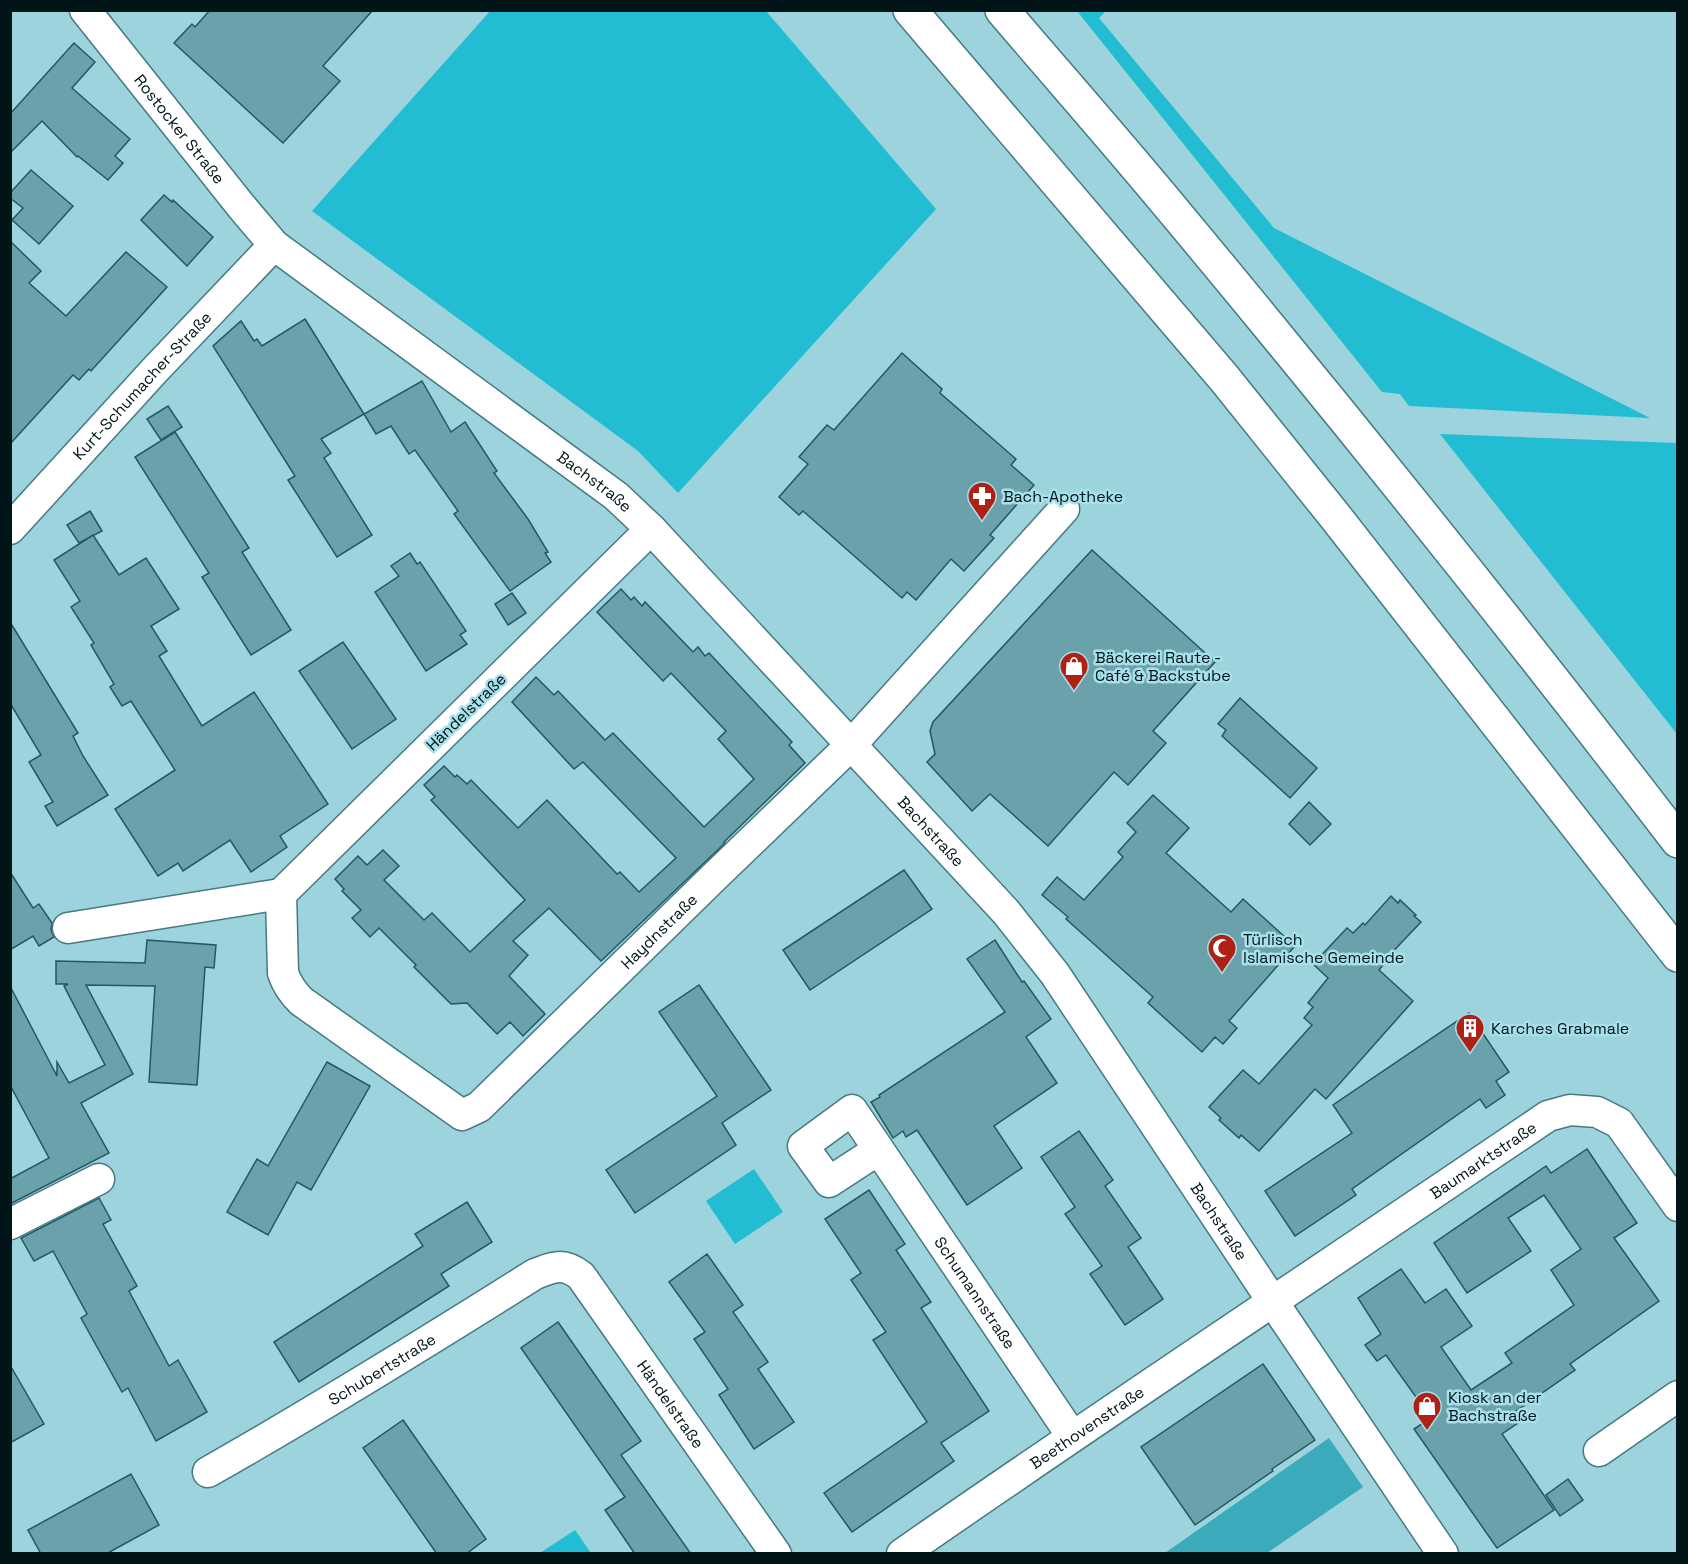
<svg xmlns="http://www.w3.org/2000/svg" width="1688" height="1564" font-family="'Space Grotesk',sans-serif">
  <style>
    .green { fill: #22bdd3 }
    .forest { fill: #3baabb }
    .building { fill: #6ba1aa; stroke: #215861; stroke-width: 1.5 }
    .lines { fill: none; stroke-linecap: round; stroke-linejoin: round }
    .street-casing { stroke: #457a84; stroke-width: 33 }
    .highway-casing { stroke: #457a84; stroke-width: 36 }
    .street { stroke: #fff; stroke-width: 30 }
    .highway { stroke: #fff; stroke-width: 33 }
    .labels { text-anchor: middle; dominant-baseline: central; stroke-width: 5; stroke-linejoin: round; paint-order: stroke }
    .street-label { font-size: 16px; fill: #011418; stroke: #a8e0ea }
    .poi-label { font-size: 16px; fill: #011418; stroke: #a8e0ea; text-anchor: start }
  </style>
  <rect width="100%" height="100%" fill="#9cd3dd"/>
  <g class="green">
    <path d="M 491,10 L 766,11 L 936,209 L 678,493 L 638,451 L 312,211 Z"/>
    <path d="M 1077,11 L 1106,11 L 1099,18 L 1274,228 L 1650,418 L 1409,406 L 1400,394 L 1382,392 Z"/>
    <path d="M 1440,434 L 1677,443 L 1677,734 Z"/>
    <path d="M 754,1169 L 783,1212 L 735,1244 L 706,1201 Z"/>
    <path d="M 575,1530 L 591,1553 L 540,1553 Z"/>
  </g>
  <path class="forest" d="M 1329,1438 L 1363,1487 L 1267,1553 L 1165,1553 Z"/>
  <g class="building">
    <path d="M 210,10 L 373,10 L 323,66 L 340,81 L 283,143 L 174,43 L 192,24 L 195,27 Z"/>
    <path d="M 74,43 L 95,62 L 72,88 L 130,139 L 115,156 L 123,163 L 108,180 L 78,156 L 77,157 L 42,121 L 10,153 L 10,114 Z"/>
    <path d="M 31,170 L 73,206 L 39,244 L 12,220 L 23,208 L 10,198 L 10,193 Z"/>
    <path d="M 164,195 L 172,202 L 173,200 L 213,237 L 187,266 L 141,220 Z"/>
    <path d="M 10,241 L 41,271 L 29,283 L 66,316 L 126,252 L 167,287 L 91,371 L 89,369 L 79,380 L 73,375 L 10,444 Z"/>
    <path d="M 305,319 L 364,414 L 321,439 L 331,453 L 324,458 L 372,535 L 337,557 L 288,480 L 295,476 L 213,346 L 241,321 L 254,341 L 257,339 L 262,346 Z"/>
    <path d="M 902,353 L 942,389 L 940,393 L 1016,459 L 1011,465 L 1034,485 L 990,535 L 994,538 L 964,571 L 951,559 L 916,600 L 907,592 L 902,598 L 803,511 L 799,515 L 779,497 L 808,464 L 799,457 L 827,425 L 834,430 Z"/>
    <path d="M 422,381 L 451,432 L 465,422 L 497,471 L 494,473 L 528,519 L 548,552 L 545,553 L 551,562 L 510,591 L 454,514 L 458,511 L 415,450 L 409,454 L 391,426 L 376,434 L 364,414 Z"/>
    <path d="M 168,406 L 182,427 L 161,440 L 147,419 Z"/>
    <path d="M 175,432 L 249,548 L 242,552 L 291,630 L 251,655 L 202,577 L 209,573 L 135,457 Z"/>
    <path d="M 90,511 L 102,531 L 79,543 L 67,525 Z"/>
    <path d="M 93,535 L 119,575 L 146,558 L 179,609 L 151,626 L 167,651 L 159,656 L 202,726 L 254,692 L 328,804 L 280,836 L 287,847 L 251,872 L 230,840 L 183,871 L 178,863 L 158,876 L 115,809 L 175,770 L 131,701 L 122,706 L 110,687 L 114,684 L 91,645 L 94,643 L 71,607 L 80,601 L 54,560 Z"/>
    <path d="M 1092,550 L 1215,662 L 1153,731 L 1166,743 L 1128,785 L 1114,772 L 1048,846 L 990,794 L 972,811 L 927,762 L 935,754 L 930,731 L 933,722 Z"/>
    <path d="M 410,553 L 417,564 L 420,562 L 466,631 L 460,635 L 467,644 L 426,671 L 375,592 L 399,576 L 391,566 Z"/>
    <path d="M 621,589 L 631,600 L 634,597 L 642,606 L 645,602 L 693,652 L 698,647 L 705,656 L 709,653 L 792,742 L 789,745 L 805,763 L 724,842 L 725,843 L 601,961 L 549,908 L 513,941 L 528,955 L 509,976 L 545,1014 L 523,1036 L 510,1022 L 497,1034 L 467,1003 L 451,1004 L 414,967 L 416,965 L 379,928 L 370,937 L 352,918 L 361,910 L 342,891 L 344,889 L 335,879 L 358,856 L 367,865 L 383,850 L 399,866 L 384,880 L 424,920 L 432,913 L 470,952 L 525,900 L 431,800 L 435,797 L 424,785 L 444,766 L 455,777 L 457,775 L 467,784 L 471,780 L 518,828 L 547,800 L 617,874 L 620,872 L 639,892 L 676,858 L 583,762 L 574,769 L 512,702 L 536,677 L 554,695 L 558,691 L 605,740 L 613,733 L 704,827 L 754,779 L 718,739 L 726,731 L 671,673 L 663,681 L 597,612 Z"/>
    <path d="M 512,593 L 526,613 L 508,625 L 495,604 Z"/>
    <path d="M 10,622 L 78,733 L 73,736 L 83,756 L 108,795 L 57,826 L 45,806 L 53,802 L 29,762 L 41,755 L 10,703 Z"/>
    <path d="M 343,642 L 396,719 L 352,749 L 299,671 Z"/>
    <path d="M 1240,698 L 1317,768 L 1290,798 L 1222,736 L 1226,730 L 1218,724 Z"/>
    <path d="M 1153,795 L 1189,828 L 1166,853 L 1231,912 L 1243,899 L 1295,946 L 1229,1021 L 1237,1028 L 1223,1044 L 1215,1037 L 1202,1052 L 1148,1003 L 1153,997 L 1066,919 L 1068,917 L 1042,895 L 1057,877 L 1084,900 L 1123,857 L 1118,852 L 1136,832 L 1127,823 Z"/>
    <path d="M 1309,802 L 1331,824 L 1310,845 L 1289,824 Z"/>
    <path d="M 904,870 L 932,909 L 810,990 L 783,950 Z"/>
    <path d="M 10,872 L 33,908 L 39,904 L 52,923 L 51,930 L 54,937 L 39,946 L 33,936 L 10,950 Z"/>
    <path d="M 1391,896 L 1398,903 L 1400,900 L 1416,915 L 1414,916 L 1421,922 L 1381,964 L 1383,965 L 1379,970 L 1413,1001 L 1326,1099 L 1315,1089 L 1259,1151 L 1241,1135 L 1239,1138 L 1219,1120 L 1221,1118 L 1209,1107 L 1243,1070 L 1259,1084 L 1312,1025 L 1304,1018 L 1313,1007 L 1308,1003 L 1328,978 L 1313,964 L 1347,928 L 1353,933 L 1363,923 L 1365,925 Z"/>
    <path d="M 147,940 L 216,945 L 214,968 L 205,967 L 197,1085 L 149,1082 L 155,986 L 86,985 L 133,1074 L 81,1103 L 109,1153 L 10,1204 L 10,1179 L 49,1158 L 10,1085 L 10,986 L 57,1076 L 57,1062 L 69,1083 L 105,1065 L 64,986 L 68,984 L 56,984 L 56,961 L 145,963 Z"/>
    <path d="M 995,940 L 1022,982 L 1024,981 L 1051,1019 L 1026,1037 L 1057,1083 L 994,1126 L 1022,1168 L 967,1205 L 917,1130 L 906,1137 L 903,1131 L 893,1138 L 871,1102 L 880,1097 L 879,1095 L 1005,1012 L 967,959 Z"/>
    <path d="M 699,985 L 771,1090 L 722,1123 L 736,1145 L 635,1213 L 606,1170 L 717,1096 L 659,1012 Z"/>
    <path d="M 1469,1013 L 1509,1072 L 1496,1081 L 1505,1095 L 1486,1108 L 1480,1099 L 1352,1189 L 1356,1195 L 1295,1236 L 1265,1191 L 1352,1133 L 1333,1105 Z"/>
    <path d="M 327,1062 L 370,1086 L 311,1190 L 297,1182 L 268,1235 L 227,1212 L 257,1159 L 268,1166 Z"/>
    <path d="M 1079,1131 L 1113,1180 L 1105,1186 L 1141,1238 L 1128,1247 L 1163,1299 L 1125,1325 L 1090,1274 L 1102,1266 L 1065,1214 L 1075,1207 L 1041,1157 Z"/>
    <path d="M 1587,1149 L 1637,1223 L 1614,1238 L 1659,1301 L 1570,1364 L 1575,1370 L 1512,1414 L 1518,1423 L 1502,1434 L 1554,1510 L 1497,1548 L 1414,1429 L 1431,1418 L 1386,1355 L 1377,1361 L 1365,1345 L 1381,1334 L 1358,1298 L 1401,1269 L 1425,1303 L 1446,1289 L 1472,1326 L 1441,1347 L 1471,1390 L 1512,1363 L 1505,1353 L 1574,1305 L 1551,1270 L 1581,1249 L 1544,1195 L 1508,1218 L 1531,1251 L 1467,1293 L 1434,1243 L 1546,1166 L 1551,1173 Z"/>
    <path d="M 869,1190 L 905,1244 L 896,1250 L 931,1302 L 921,1308 L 989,1411 L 941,1443 L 954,1461 L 852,1532 L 824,1493 L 927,1422 L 873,1340 L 886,1332 L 851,1280 L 861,1273 L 825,1219 Z"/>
    <path d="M 99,1198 L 111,1220 L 103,1224 L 137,1286 L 129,1291 L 169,1366 L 178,1360 L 207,1412 L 156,1441 L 128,1388 L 122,1392 L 81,1318 L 87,1314 L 53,1251 L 34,1261 L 21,1238 Z"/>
    <path d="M 467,1202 L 492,1242 L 441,1274 L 449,1286 L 299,1382 L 274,1342 L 423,1246 L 415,1234 Z"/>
    <path d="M 707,1254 L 743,1305 L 733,1312 L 768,1362 L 758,1369 L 794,1422 L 754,1449 L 719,1395 L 728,1389 L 694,1339 L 705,1332 L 669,1282 Z"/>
    <path d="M 558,1322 L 641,1441 L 621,1455 L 691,1554 L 635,1554 L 605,1510 L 625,1497 L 521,1348 Z"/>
    <path d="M 1263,1364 L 1315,1440 L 1272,1469 L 1273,1471 L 1195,1525 L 1141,1447 Z"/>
    <path d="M 10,1365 L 44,1424 L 10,1443 Z"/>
    <path d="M 403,1420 L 486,1539 L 466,1554 L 437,1554 L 363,1448 Z"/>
    <path d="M 131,1474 L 159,1525 L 106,1554 L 41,1554 L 28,1530 Z"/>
    <path d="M 1568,1479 L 1583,1500 L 1560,1516 L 1546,1495 Z"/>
  </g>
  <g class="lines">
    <g class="street-casing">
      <g id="street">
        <path id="s1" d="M 85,10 L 241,206 L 274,245 L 616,496 L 651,529 L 1006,912 L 1055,974 L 1273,1302 L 1443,1554"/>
        <path id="s2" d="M 10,529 L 154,371 L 274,245"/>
        <path id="s3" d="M 651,529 L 281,894 L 283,973 C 287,985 292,992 301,1001 L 462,1115 L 479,1107 L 712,879 L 851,745 L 1064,509"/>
        <path d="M 68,928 L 281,894"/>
        <path id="s4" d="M 878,1150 L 829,1182 L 803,1146 L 852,1110 L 1072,1436"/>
        <path d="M 10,1224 L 99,1179"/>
        <path d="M 1599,1451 L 1678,1396"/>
        <path id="s5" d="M 208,1472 C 319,1409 427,1342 535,1274 C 554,1267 563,1262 581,1276 L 776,1554"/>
        <path id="s6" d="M 902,1554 C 1116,1405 1333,1262 1548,1116 L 1570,1110 L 1597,1112 L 1619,1123 L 1678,1206"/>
      </g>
    </g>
    <g class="highway-casing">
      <g id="highway">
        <path d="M 910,10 L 1224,378 L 1334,515 L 1678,955"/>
        <path d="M 1002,10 C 1060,78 1120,146 1177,215 C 1348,420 1515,629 1678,841"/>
      </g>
    </g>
    <use href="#street" class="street"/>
    <use href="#highway" class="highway"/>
  </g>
  <defs>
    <g id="pharmacy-pin" transform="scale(1.5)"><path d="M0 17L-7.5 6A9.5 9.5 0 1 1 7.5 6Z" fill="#b02115" stroke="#a8e0ea"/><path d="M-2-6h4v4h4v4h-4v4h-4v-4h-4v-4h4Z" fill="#fff"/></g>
    <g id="shop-pin" transform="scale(1.5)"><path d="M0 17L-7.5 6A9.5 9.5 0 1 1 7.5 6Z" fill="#b02115" stroke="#a8e0ea"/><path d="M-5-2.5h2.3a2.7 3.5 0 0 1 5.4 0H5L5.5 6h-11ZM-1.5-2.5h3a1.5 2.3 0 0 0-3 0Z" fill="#fff"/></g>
    <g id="mosque-pin" transform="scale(1.5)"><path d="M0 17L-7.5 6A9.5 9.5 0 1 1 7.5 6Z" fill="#b02115" stroke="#a8e0ea"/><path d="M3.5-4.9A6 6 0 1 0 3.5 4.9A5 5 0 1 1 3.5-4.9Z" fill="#fff"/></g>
    <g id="building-pin" transform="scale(1.5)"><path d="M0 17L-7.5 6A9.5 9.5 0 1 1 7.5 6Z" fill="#b02115" stroke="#a8e0ea"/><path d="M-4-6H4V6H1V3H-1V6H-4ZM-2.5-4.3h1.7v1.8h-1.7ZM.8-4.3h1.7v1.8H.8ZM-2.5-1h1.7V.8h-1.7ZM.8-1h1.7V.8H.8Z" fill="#fff"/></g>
  </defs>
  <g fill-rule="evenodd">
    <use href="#pharmacy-pin" x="982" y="496"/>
    <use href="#shop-pin" x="1074" y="666"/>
    <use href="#mosque-pin" x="1222" y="948"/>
    <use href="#building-pin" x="1470" y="1028"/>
    <use href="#shop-pin" x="1427" y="1406"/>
  </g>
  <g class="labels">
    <g class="street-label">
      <text stroke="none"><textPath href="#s1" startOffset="152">Rostocker Straße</textPath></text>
      <text stroke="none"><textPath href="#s2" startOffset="195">Kurt-Schumacher-Straße</textPath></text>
      <text stroke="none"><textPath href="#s1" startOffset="700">Bachstraße</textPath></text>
      <text transform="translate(466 712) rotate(-44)">Händelstraße</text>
      <text stroke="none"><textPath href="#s1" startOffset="1186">Bachstraße</textPath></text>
      <text stroke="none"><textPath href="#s3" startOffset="1100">Haydnstraße</textPath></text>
      <text stroke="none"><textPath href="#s6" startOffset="702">Baumarktstraße</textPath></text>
      <text stroke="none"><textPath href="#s1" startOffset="1672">Bachstraße</textPath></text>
      <text stroke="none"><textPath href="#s4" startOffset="384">Schumannstraße</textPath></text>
      <text stroke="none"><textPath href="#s5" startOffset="202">Schubertstraße</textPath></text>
      <text stroke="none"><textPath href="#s5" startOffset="588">Händelstraße</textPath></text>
      <text stroke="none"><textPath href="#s6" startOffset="224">Beethovenstraße</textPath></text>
    </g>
    <g class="poi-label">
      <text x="1003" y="496">Bach-Apotheke</text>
      <text x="1095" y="657">Bäckerei Raute -<tspan x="1095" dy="18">Café &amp; Backstube</tspan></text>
      <text x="1243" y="939">Türlisch<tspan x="1243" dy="18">Islamische Gemeinde</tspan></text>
      <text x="1491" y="1028">Karches Grabmale</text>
      <text x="1448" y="1397">Kiosk an der<tspan x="1448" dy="18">Bachstraße</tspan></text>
    </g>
  </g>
  <rect width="1688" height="1564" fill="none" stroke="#011418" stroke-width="24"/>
</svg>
